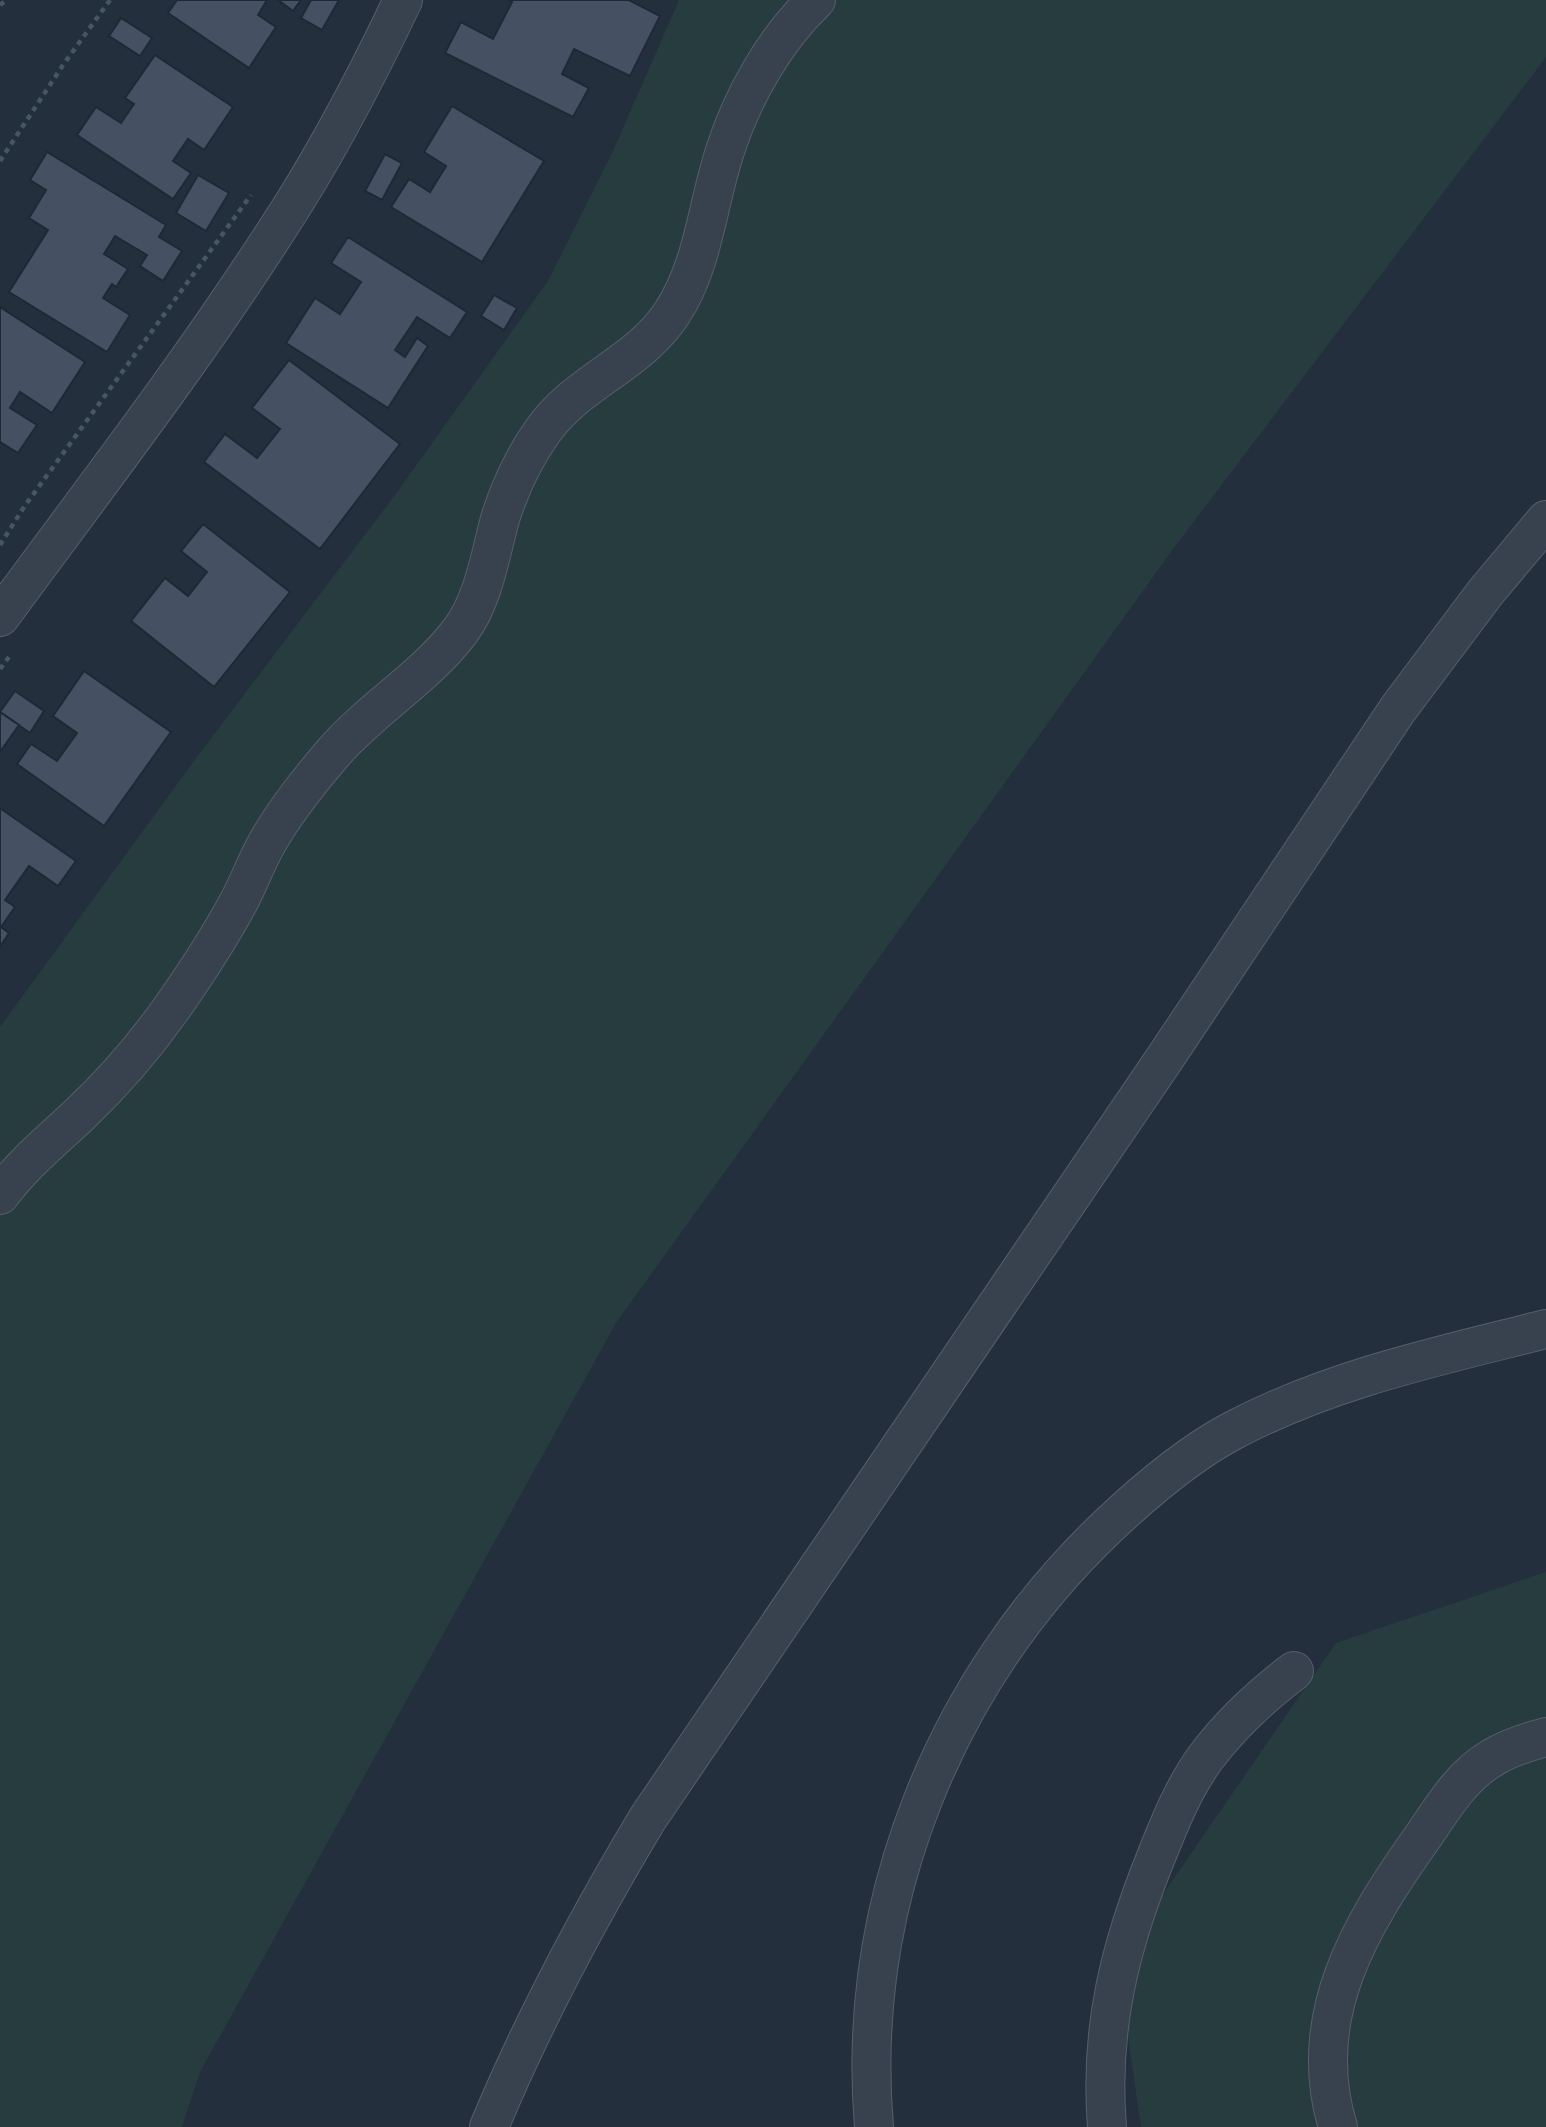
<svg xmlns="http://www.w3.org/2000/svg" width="1546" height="2127" font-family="Barlow,sans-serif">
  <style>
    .green { fill: #263c3f }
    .building { fill: #455162; stroke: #1f2835; stroke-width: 2 }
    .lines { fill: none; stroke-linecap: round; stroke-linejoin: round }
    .minor-casing { stroke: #565f6c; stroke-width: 40 }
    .path { stroke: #44595c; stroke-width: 4.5; stroke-dasharray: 5 5; stroke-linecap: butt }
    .minor { stroke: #38414e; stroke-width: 38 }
  </style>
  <rect width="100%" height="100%" fill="#242f3e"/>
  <g class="green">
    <path d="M 679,0 L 1546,0 L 1546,57 L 1176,545 L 616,1323 L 200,2072 L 182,2127 L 0,2127 L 0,1027 L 191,765 L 395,495 L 548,281 L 613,151 Z"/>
    <path d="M 1546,1572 L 1546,2127 L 1141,2127 L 1117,1961 L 1336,1643 Z"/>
  </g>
  <g class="building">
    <path d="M 177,0 L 267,0 L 258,15 L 276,27 L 249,68 L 168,13 Z"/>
    <path d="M 278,0 L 301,0 L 293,11 Z"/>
    <path d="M 311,0 L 339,0 L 322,30 L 301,18 Z"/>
    <path d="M 507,0 L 629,0 L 660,16 L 630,76 L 574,49 L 562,74 L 589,88 L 573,117 L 445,53 L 461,22 L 493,39 L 512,2 Z"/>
    <path d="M 121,18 L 152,38 L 140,56 L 109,36 Z"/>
    <path d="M 155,55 L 233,107 L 204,150 L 188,139 L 173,161 L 191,173 L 173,199 L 77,135 L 96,107 L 121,123 L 134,104 L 125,98 Z"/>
    <path d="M 452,106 L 544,161 L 482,262 L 391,207 L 409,179 L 430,192 L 446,166 L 424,152 Z"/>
    <path d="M 47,152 L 166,225 L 159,237 L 182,251 L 163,281 L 140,266 L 147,255 L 115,236 L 104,254 L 128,269 L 116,287 L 112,284 L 103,298 L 130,315 L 107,352 L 9,292 L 48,230 L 29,218 L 46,190 L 30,180 Z"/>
    <path d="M 385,154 L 402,163 L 382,200 L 365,191 Z"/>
    <path d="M 198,175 L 229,193 L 206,231 L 176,213 Z"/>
    <path d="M 348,237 L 467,312 L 450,338 L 417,317 L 395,350 L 405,357 L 417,338 L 428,346 L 388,408 L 286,343 L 315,298 L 340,314 L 361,282 L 331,263 Z"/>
    <path d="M 494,295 L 517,308 L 504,330 L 481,316 Z"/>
    <path d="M 0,307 L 85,362 L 52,413 L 20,392 L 10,408 L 37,425 L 18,453 L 0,442 Z"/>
    <path d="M 289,360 L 400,444 L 320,549 L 204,462 L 225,434 L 257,458 L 280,429 L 252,408 Z"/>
    <path d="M 203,524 L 290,592 L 214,687 L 131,621 L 165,578 L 188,596 L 207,572 L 181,551 Z"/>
    <path d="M 84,671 L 171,732 L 104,826 L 17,764 L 31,744 L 57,761 L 77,733 L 53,716 Z"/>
    <path d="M 15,691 L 44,711 L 30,733 L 0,712 Z"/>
    <path d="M 0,712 L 19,725 L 0,752 Z"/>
    <path d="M 0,808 L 76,861 L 58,886 L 29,866 L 5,900 L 15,907 L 1,927 L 9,933 L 0,947 Z"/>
  </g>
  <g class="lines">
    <g class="minor-casing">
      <g id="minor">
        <path d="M 0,617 C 94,489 192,362 278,228 C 326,155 366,78 403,0"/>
        <path d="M 0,1195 C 22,1165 51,1141 78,1116 C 112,1084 144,1047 171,1009 C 195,975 218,940 238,903 C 249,883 256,862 267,843 C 285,811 309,781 333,753 C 372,708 426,677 461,630 C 484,598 490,556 500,519 C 510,487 523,459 542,432 C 576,382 639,364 672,313 C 704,264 707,205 725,151 C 742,97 775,39 816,0"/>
        <path d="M 489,2127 C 534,2019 588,1918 648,1818 L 1165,1058 L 1398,709 L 1485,593 L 1546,520"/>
        <path d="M 874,2127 C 855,1902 945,1681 1108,1526 C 1145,1491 1187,1455 1232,1431 C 1330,1379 1439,1356 1546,1329"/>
        <path d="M 1107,2127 C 1099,2029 1120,1946 1156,1857 C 1170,1822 1184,1787 1206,1757 C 1231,1724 1261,1696 1294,1671"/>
        <path d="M 1338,2127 C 1304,2017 1361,1924 1422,1838 C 1442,1809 1461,1776 1492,1758 C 1508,1748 1527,1742 1546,1737"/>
      </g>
    </g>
    <g class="path">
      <path d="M 0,5 L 7,0"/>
      <path d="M 0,161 L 63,65 L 110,0"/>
      <path d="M 0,545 L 24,507 L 251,195"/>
      <path d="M 0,669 L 12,653"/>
    </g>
    <use href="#minor" class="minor"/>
  </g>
</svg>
